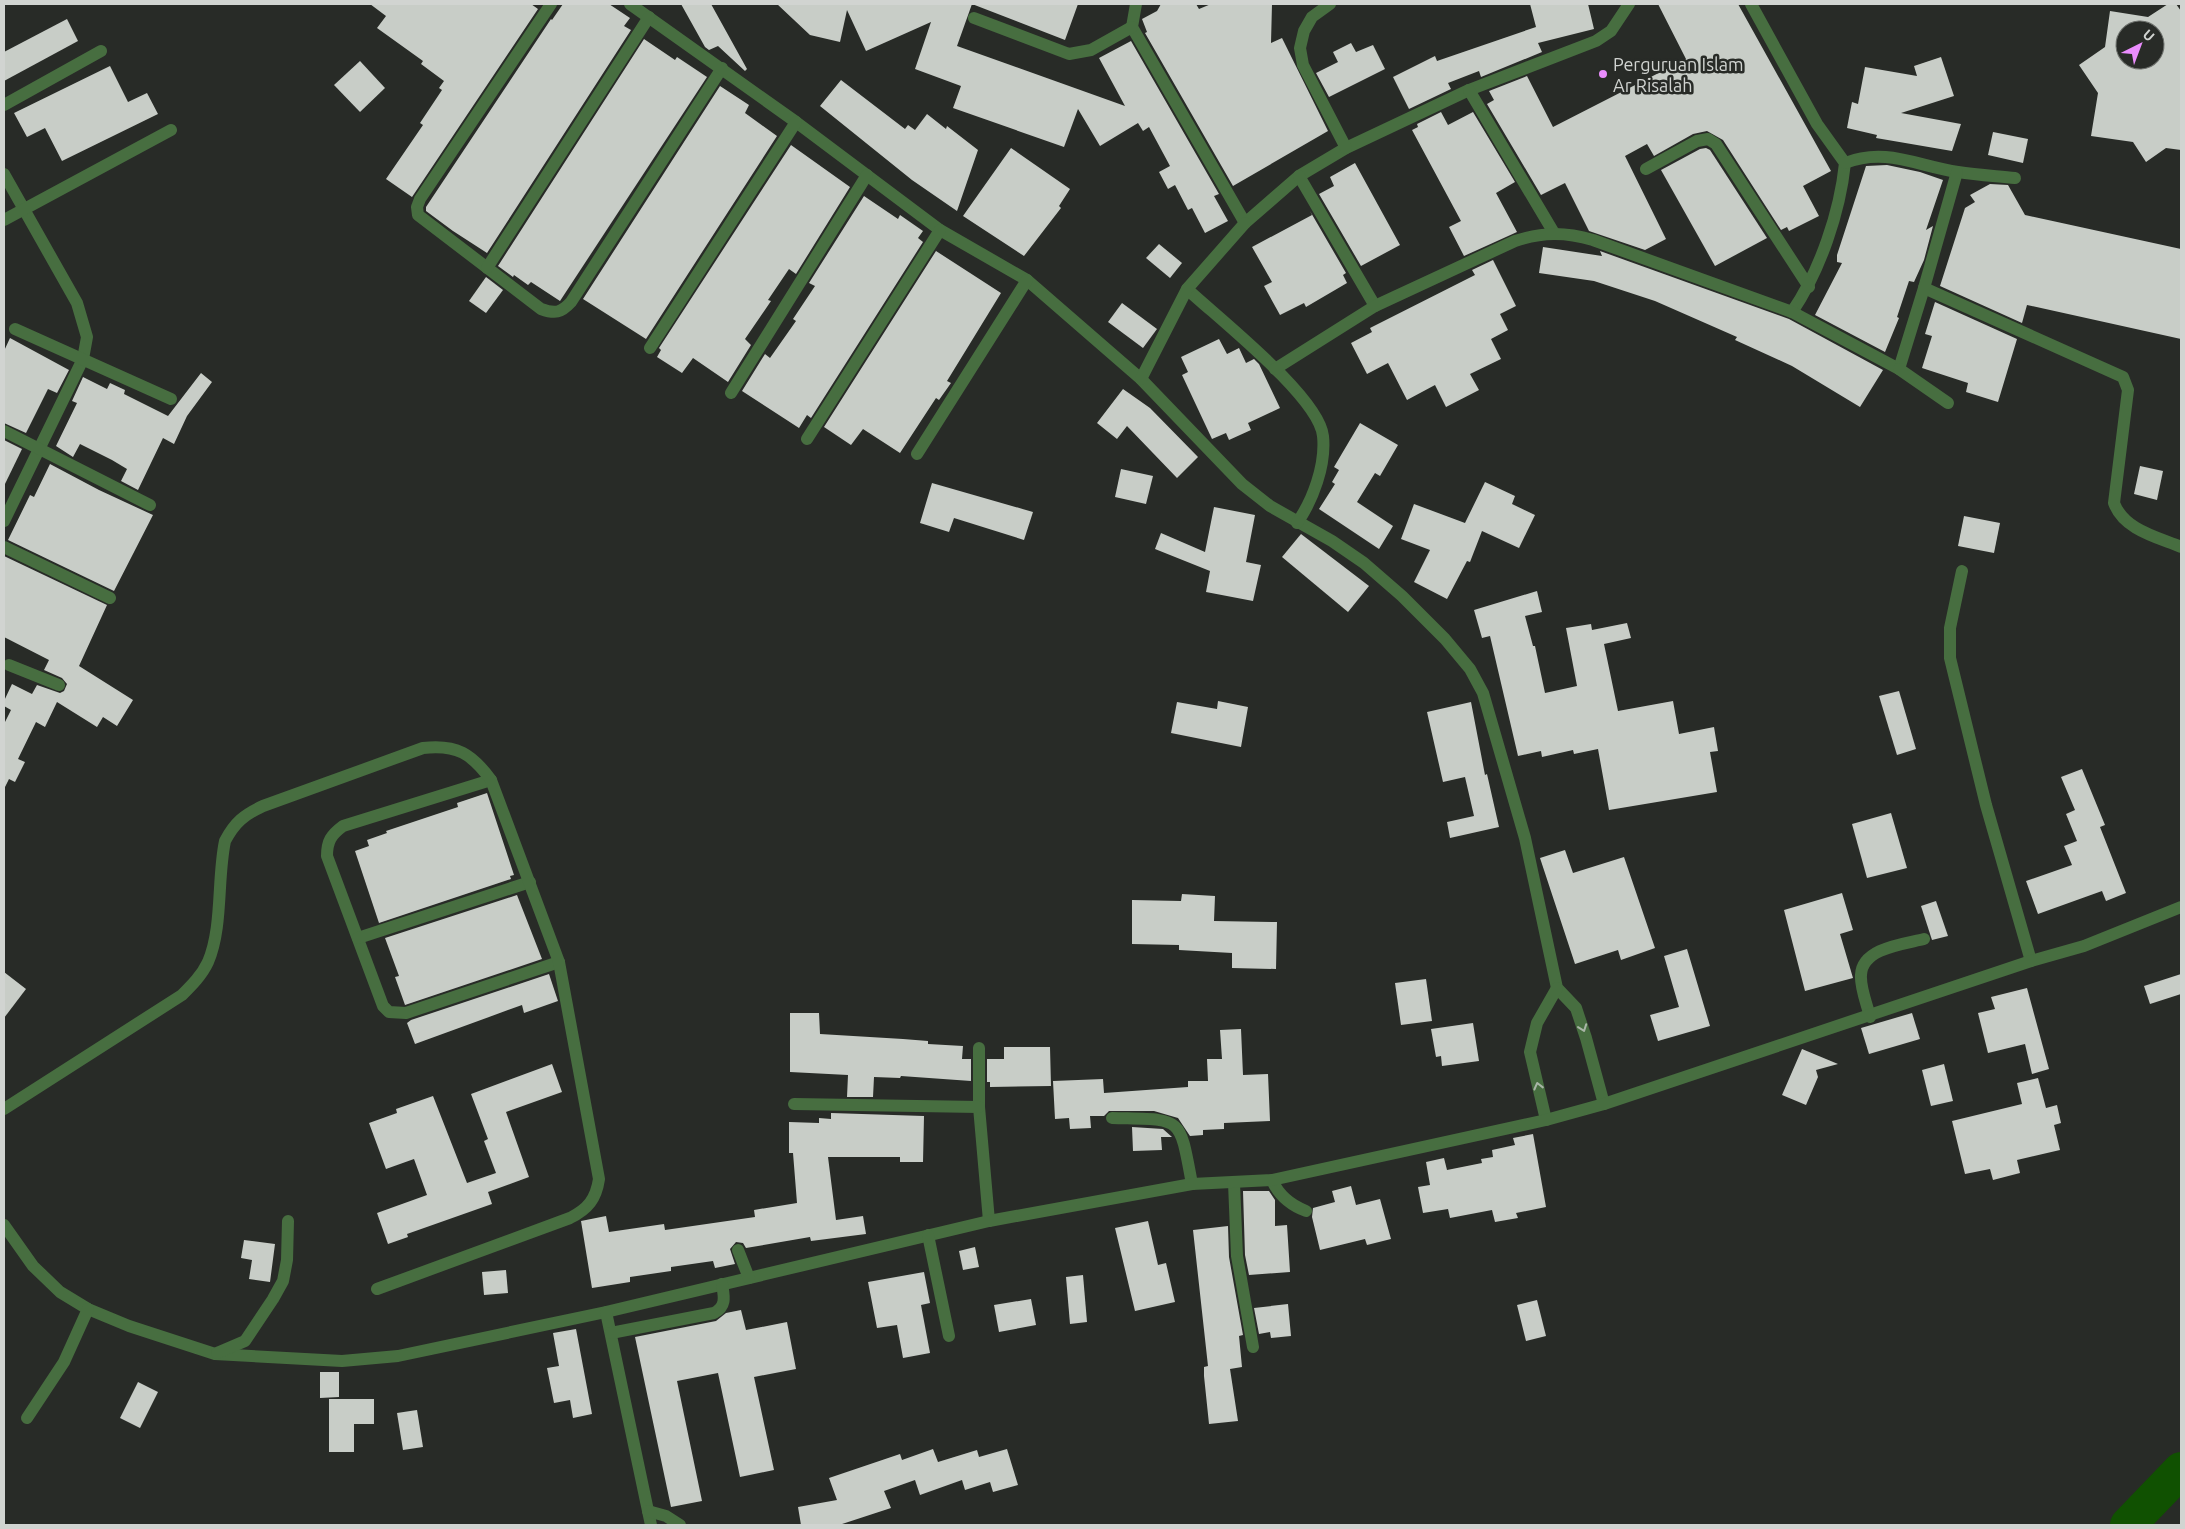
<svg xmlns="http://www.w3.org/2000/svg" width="2185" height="1529" font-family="Ubuntu,sans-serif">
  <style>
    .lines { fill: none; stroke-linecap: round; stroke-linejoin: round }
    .river { stroke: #105101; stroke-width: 36 }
    .building { fill: #c8cdc7; fill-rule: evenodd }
    .minor { stroke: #476e40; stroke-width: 12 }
    .oneway { stroke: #a8b5a6 }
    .poi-dot { fill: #ea8dfd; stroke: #282b27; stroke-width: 2 }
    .labels { text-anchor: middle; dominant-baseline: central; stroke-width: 5; stroke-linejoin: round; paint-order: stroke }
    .poi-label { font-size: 18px; fill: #d1d4d1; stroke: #282b27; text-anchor: start }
  </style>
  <rect width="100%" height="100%" fill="#282b27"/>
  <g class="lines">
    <path class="river" d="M 2128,1525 L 2181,1470"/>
  </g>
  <g class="building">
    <path d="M 370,4 L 531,4 L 538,9 L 412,197 L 386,179 L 423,125 L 420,123 L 442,90 L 439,88 L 444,81 L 421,64 L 423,61 L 377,28 L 386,16 Z"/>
    <path d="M 563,4 L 609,4 L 630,18 L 624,26 L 631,30 L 487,253 L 453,231 L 426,211 L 426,207 L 551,19 L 552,20 Z"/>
    <path d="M 681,4 L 711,4 L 747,69 L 745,71 L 718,46 L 709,50 L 705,47 Z"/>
    <path d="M 777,4 L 1078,4 L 1065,40 L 972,4 L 957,46 L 1125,106 L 1099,58 L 1131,41 L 1219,194 L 1214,196 L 1228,221 L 1205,233 L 1192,208 L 1188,210 L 1175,185 L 1168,189 L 1159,172 L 1170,166 L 1149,127 L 1143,131 L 1138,123 L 1100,146 L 1078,109 L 1064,147 L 953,108 L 961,86 L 915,69 L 931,22 L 866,51 L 847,10 L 840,42 L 810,35 Z"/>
    <path d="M 1161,4 L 1196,4 L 1199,9 L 1211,4 L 1272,4 L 1271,43 L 1282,38 L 1328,131 L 1233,186 L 1145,33 L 1147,32 L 1142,19 L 1157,11 Z"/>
    <path d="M 1530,4 L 1588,4 L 1594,29 L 1538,43 L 1542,52 L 1481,77 L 1479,71 L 1448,83 L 1451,89 L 1409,109 L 1393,77 L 1435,56 L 1437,61 L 1536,27 Z"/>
    <path d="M 1658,4 L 1738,4 L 1831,171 L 1803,186 L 1819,216 L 1789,231 L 1787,227 L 1781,230 L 1723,140 L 1707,131 L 1693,134 L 1654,156 L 1647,144 L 1625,156 L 1666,239 L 1645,250 L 1589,231 L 1565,183 L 1541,195 L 1487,104 L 1494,100 L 1489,91 L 1527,76 L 1553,127 L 1686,59 Z"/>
    <path d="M 2168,4 L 2176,4 L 2181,11 L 2181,150 L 2166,148 L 2146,162 L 2133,142 L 2091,136 L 2098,93 L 2079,65 L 2105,47 L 2110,11 L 2148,17 ZM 2125,30 L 2155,30 L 2155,60 L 2125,60 Z"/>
    <path d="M 67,19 L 78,41 L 4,81 L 4,52 Z"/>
    <path d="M 644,39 L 675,60 L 677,57 L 707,77 L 560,301 L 531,282 L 528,285 L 514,275 L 513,277 L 498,266 Z"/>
    <path d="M 1351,43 L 1356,52 L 1373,45 L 1385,69 L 1329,97 L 1316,73 L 1338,62 L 1333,52 Z"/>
    <path d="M 1941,57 L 1954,96 L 1901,113 L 1961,124 L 1952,151 L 1876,138 L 1877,135 L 1847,128 L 1852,102 L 1858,104 L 1865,67 L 1917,76 L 1914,66 Z"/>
    <path d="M 360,61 L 385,88 L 360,112 L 334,85 Z"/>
    <path d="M 110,66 L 128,102 L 147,93 L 158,114 L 62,161 L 45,128 L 27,137 L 14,113 Z"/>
    <path d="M 841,80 L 905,129 L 908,125 L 915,130 L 927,114 L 946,129 L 947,126 L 978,150 L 957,211 L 912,180 L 820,106 Z"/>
    <path d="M 720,86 L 749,105 L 745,113 L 777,136 L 646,339 L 583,299 Z"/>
    <path d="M 1441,112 L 1448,125 L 1473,112 L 1515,182 L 1496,193 L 1517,232 L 1464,256 L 1449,227 L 1461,221 L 1412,130 L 1418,127 L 1417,124 Z"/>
    <path d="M 1993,132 L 2028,139 L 2023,163 L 1988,155 Z"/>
    <path d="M 791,145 L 850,187 L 796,274 L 789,269 L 768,300 L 771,301 L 745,339 L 751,345 L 728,382 L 693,358 L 682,373 L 657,357 L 661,350 L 659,348 Z"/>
    <path d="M 1011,148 L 1070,189 L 1059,206 L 1061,208 L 1024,256 L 963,216 Z"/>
    <path d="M 1706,148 L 1710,150 L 1767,238 L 1715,266 L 1661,170 L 1700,149 Z"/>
    <path d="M 1355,163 L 1400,245 L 1361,266 L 1319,194 L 1334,186 L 1330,177 Z"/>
    <path d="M 1887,165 L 1920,172 L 1943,180 L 1926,230 L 1933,226 L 1924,260 L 1914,282 L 1909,281 L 1897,317 L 1899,318 L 1885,352 L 1815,315 L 1842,263 L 1837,262 L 1837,255 L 1866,166 Z"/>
    <path d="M 1990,184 L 2008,185 L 2025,215 L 2181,249 L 2181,339 L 2027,305 L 2022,323 L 1940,286 L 1965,208 L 1975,202 L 1970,195 Z"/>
    <path d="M 864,196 L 898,219 L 900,215 L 923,231 L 918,238 L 923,242 L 811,418 L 807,415 L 799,428 L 742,391 L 765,354 L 770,358 L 796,321 L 793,319 L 815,286 L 809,283 Z"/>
    <path d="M 1310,211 L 1346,273 L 1343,275 L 1347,283 L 1306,307 L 1304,303 L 1280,315 L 1264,286 L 1272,282 L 1252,247 L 1312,215 Z"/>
    <path d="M 1159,244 L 1182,263 L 1170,278 L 1146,258 Z"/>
    <path d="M 1543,247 L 1602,256 L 1600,251 L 1789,319 L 1883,370 L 1860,407 L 1792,366 L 1735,340 L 1737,337 L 1655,301 L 1594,281 L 1539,273 Z"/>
    <path d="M 936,251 L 1001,293 L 947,381 L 951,383 L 939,400 L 936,398 L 900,453 L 863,429 L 851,445 L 824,427 Z"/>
    <path d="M 1493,260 L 1516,306 L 1500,314 L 1508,330 L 1491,339 L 1501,359 L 1470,374 L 1479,390 L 1446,407 L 1435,385 L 1407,400 L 1388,363 L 1367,374 L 1351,343 L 1372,332 L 1370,328 L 1475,275 L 1472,270 Z"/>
    <path d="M 486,277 L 503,290 L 486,313 L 469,301 Z"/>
    <path d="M 1935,302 L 2017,339 L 1998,402 L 1966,392 L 1968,383 L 1922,368 L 1932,336 L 1925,334 Z"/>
    <path d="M 1122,303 L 1157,329 L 1143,348 L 1108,322 Z"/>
    <path d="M 10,338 L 69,370 L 57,393 L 48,389 L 26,433 L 4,423 L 4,351 Z"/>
    <path d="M 1219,339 L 1227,354 L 1239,348 L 1246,363 L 1254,359 L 1259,364 L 1280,408 L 1248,423 L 1251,430 L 1229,440 L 1226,433 L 1212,439 L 1182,375 L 1188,372 L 1181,357 Z"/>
    <path d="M 201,373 L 212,382 L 187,416 L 174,444 L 163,438 L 138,490 L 121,481 L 127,469 L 112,460 L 80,444 L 73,457 L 56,446 L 77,403 L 72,401 L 83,377 L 107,389 L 110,383 L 125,390 L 124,394 L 168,416 Z"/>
    <path d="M 1123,389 L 1150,408 L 1198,457 L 1177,478 L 1127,426 L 1117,439 L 1097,423 Z"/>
    <path d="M 1360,423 L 1398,445 L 1380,476 L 1375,473 L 1357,502 L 1393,526 L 1379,549 L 1319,509 L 1335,484 L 1332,482 L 1339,470 L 1334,467 Z"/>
    <path d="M 4,440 L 22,449 L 4,486 Z"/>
    <path d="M 50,464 L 99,490 L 153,515 L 114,591 L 8,540 L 30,495 L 34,497 Z"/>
    <path d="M 2140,466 L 2163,471 L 2157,500 L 2134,494 Z"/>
    <path d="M 1121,469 L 1153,476 L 1146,504 L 1115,497 Z"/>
    <path d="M 1485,482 L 1515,496 L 1512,504 L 1535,515 L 1519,548 L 1482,531 L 1470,562 L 1467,561 L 1447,599 L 1414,582 L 1430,550 L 1401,539 L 1414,504 L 1465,523 Z"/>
    <path d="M 932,483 L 1033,512 L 1024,540 L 954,518 L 949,532 L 920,523 Z"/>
    <path d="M 1214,507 L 1255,515 L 1246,562 L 1261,565 L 1253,601 L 1206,592 L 1210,571 L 1155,549 L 1161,533 L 1205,552 Z"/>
    <path d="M 1964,516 L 2000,523 L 1994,553 L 1958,546 Z"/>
    <path d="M 1301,534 L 1369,586 L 1348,612 L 1282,557 Z"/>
    <path d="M 4,556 L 107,605 L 79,666 L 133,700 L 117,726 L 103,717 L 97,727 L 57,702 L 45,727 L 36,722 L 18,759 L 25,762 L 15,782 L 9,779 L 4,789 L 4,724 L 11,710 L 4,706 L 4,701 L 12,684 L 32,694 L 37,685 L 60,693 L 64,691 L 67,684 L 62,678 L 44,670 L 49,660 L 4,637 Z"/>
    <path d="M 1537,591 L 1542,612 L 1525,616 L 1533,646 L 1535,646 L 1545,693 L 1577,686 L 1566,628 L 1591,624 L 1592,630 L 1627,623 L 1631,638 L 1604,644 L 1618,711 L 1673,701 L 1679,734 L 1714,727 L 1718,751 L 1710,752 L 1717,792 L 1609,810 L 1598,749 L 1574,754 L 1573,750 L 1542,757 L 1541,751 L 1518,756 L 1490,636 L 1482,638 L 1474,610 Z"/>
    <path d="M 1899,691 L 1916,749 L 1897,755 L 1879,696 Z"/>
    <path d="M 1218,701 L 1248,707 L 1241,747 L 1171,733 L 1177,702 L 1217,709 Z"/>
    <path d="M 1471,702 L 1485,775 L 1487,774 L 1499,827 L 1450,838 L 1447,822 L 1474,816 L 1465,777 L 1443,782 L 1427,712 Z"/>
    <path d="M 2082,769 L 2105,825 L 2100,827 L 2126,893 L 2106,901 L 2102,891 L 2038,914 L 2026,881 L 2072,865 L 2064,846 L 2077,841 L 2066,814 L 2075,810 L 2061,777 Z"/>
    <path d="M 487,793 L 514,875 L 510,876 L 511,879 L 379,923 L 355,851 L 369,846 L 367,840 L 387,833 L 386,831 L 458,807 L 457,803 Z"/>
    <path d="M 1891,813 L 1907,868 L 1867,878 L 1852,824 Z"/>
    <path d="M 1565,850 L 1573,873 L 1624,857 L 1655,948 L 1621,960 L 1618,950 L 1575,964 L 1540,858 Z"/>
    <path d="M 1842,893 L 1853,930 L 1840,934 L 1853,978 L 1805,991 L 1784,910 Z"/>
    <path d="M 1182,894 L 1215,896 L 1214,921 L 1277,922 L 1276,969 L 1232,968 L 1232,953 L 1179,950 L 1179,945 L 1132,944 L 1132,900 L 1181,901 Z"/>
    <path d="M 517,895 L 542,959 L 405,1005 L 395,977 L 399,976 L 385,938 Z"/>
    <path d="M 1936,901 L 1948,936 L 1932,940 L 1921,906 Z"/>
    <path d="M 1687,949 L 1710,1026 L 1658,1041 L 1650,1015 L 1679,1007 L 1664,956 Z"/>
    <path d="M 4,972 L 26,989 L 4,1018 Z"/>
    <path d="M 549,974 L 558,1001 L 524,1013 L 522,1005 L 415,1044 L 407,1023 L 411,1020 Z"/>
    <path d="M 2181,974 L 2181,994 L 2150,1004 L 2144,986 Z"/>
    <path d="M 1426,979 L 1432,1021 L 1401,1025 L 1395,983 Z"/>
    <path d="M 2027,988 L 2049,1069 L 2032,1074 L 2025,1044 L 1988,1053 L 1978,1013 L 1995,1009 L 1991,997 Z"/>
    <path d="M 790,1013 L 819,1013 L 820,1034 L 903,1039 L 928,1041 L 928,1044 L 963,1046 L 962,1059 L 971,1059 L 971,1081 L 901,1076 L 900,1078 L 874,1077 L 873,1097 L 847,1097 L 848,1075 L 790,1072 Z"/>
    <path d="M 1912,1013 L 1920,1039 L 1869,1054 L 1861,1028 Z"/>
    <path d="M 1473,1023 L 1479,1061 L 1442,1066 L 1441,1056 L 1436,1057 L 1431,1029 Z"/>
    <path d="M 1241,1029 L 1243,1075 L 1268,1074 L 1270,1121 L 1224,1123 L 1224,1129 L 1203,1130 L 1203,1135 L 1190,1136 L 1178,1118 L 1154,1111 L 1109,1111 L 1104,1116 L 1090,1116 L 1091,1128 L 1070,1129 L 1069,1118 L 1055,1119 L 1053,1081 L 1103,1079 L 1104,1093 L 1188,1087 L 1188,1081 L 1208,1081 L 1207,1059 L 1222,1059 L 1220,1030 Z"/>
    <path d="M 1004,1047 L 1050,1047 L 1051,1086 L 990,1087 L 990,1082 L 987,1082 L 987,1059 L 1004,1059 Z"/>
    <path d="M 1802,1049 L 1838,1064 L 1816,1070 L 1818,1077 L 1806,1105 L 1782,1095 Z"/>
    <path d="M 552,1064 L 562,1092 L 506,1112 L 529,1177 L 488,1192 L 492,1204 L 407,1234 L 408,1237 L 388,1244 L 377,1213 L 427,1195 L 414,1159 L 386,1169 L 369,1123 L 397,1113 L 396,1109 L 433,1096 L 467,1183 L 496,1173 L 484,1141 L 488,1139 L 471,1094 Z"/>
    <path d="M 1944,1064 L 1953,1101 L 1931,1106 L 1922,1070 Z"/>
    <path d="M 2038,1078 L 2046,1108 L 2057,1105 L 2061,1123 L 2054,1125 L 2060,1150 L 2017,1160 L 2020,1173 L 1993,1180 L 1990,1169 L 1965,1174 L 1952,1121 L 2022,1104 L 2017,1083 Z"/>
    <path d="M 831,1113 L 924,1116 L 923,1162 L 900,1162 L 900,1157 L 828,1157 L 836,1220 L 863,1216 L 866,1234 L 811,1241 L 810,1237 L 746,1248 L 743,1243 L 736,1242 L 730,1249 L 735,1264 L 715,1268 L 713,1261 L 671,1267 L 671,1271 L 630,1277 L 630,1282 L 592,1288 L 581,1221 L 606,1216 L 609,1232 L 664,1224 L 665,1230 L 755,1217 L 754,1210 L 797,1203 L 793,1153 L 789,1153 L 789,1122 L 819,1123 L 819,1118 L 831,1119 Z"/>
    <path d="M 1132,1127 L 1163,1129 L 1172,1137 L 1161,1137 L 1162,1150 L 1133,1151 Z"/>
    <path d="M 1533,1134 L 1546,1207 L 1516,1213 L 1518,1218 L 1495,1222 L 1492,1210 L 1450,1218 L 1448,1209 L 1423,1213 L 1418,1187 L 1430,1185 L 1426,1162 L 1444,1158 L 1447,1170 L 1482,1163 L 1481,1159 L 1493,1157 L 1492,1150 L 1515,1145 L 1513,1138 Z"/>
    <path d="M 1351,1186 L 1356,1205 L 1380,1199 L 1391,1239 L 1367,1245 L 1365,1239 L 1320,1250 L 1312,1217 L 1313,1208 L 1335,1202 L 1332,1191 Z"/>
    <path d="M 1243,1191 L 1269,1191 L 1275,1200 L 1275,1226 L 1287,1225 L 1290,1272 L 1249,1275 L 1245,1255 Z"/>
    <path d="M 1148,1221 L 1158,1265 L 1166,1263 L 1175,1302 L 1135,1311 L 1115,1228 Z"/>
    <path d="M 1228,1226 L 1229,1257 L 1243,1335 L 1239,1336 L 1242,1367 L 1230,1369 L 1238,1421 L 1209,1424 L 1204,1376 L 1204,1367 L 1208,1366 L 1193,1230 Z"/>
    <path d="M 244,1240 L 275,1244 L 270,1282 L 249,1279 L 252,1260 L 241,1258 Z"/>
    <path d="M 975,1247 L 979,1267 L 963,1270 L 959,1251 Z"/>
    <path d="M 506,1270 L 508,1293 L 484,1295 L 482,1272 Z"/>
    <path d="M 924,1272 L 930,1303 L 921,1305 L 930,1353 L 903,1358 L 897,1325 L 877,1328 L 868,1282 Z"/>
    <path d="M 1083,1275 L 1087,1322 L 1070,1324 L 1066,1277 Z"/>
    <path d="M 1031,1299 L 1036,1325 L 999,1332 L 994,1305 Z"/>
    <path d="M 1537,1300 L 1546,1336 L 1526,1341 L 1517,1305 Z"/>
    <path d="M 1288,1304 L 1291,1336 L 1271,1338 L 1270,1332 L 1259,1334 L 1254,1308 Z"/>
    <path d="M 741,1310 L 746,1330 L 787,1322 L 796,1369 L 754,1377 L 774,1470 L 740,1477 L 718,1373 L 677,1381 L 702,1501 L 671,1507 L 635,1337 L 716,1321 L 726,1313 Z"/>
    <path d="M 576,1329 L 592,1414 L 573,1418 L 570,1400 L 554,1403 L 547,1368 L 559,1366 L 553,1333 Z"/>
    <path d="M 320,1372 L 339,1372 L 339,1397 L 320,1398 Z"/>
    <path d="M 138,1382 L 158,1392 L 140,1428 L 120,1418 Z"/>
    <path d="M 329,1399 L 374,1399 L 374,1424 L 354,1424 L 354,1452 L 329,1452 Z"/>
    <path d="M 417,1410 L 423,1447 L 403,1450 L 397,1413 Z"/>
    <path d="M 933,1449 L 938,1462 L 977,1450 L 979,1457 L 1007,1449 L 1018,1485 L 993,1492 L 990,1482 L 965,1490 L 962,1480 L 920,1495 L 915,1480 L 884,1491 L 891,1508 L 839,1525 L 801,1525 L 798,1507 L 837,1500 L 829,1478 L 900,1454 L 902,1460 Z"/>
  </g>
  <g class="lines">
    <g class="minor">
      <path d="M 551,4 L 420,199 L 417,207 L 418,215 L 541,309 C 555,314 561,313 571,302 L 722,68"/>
      <path d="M 630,4 L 796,122 L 940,230 L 1027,280 L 1141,379 L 1242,484 L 1270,506 L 1332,541 L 1364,563 L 1402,596 L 1445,639 L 1470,669 L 1483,693 L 1525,838 L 1557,988 L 1576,1008 L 1586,1038 L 1604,1104"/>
      <path d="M 1136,4 L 1132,27 L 1245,223 L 1299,176 L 1346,148 L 1469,90 L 1596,41 L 1611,31 L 1629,4"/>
      <path d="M 1330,4 L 1312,17 L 1304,31 L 1300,48 L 1303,65 L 1346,148"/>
      <path d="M 1751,4 L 1817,124 L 1845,163 C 1840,212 1820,271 1792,312"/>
      <path d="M 974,18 L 1069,54 L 1091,50 L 1132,27"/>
      <path d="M 1469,90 L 1554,233"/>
      <path d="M 4,105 L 101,51"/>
      <path d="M 1845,163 C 1886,147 1917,166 1958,172 C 1977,175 1996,176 2015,178"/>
      <path d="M 1646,169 L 1697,141 L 1708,139 L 1716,144 L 1809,287"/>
      <path d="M 4,174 L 77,303 L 87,337 L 83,359 L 4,521"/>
      <path d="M 1299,176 L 1375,306"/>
      <path d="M 4,220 L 171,130"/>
      <path d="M 487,268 L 649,17"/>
      <path d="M 1924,288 L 2123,377 L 2128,390 L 2114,503 C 2124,530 2157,537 2181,547"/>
      <path d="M 1187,289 C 1218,318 1319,397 1323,436 C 1326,465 1313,500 1297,523"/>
      <path d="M 15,329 L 171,399"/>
      <path d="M 650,348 L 796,122"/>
      <path d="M 1275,369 L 1375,306 L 1515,241 C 1543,232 1565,232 1593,240 L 1792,312 L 1899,369 L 1924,288 L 1957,172"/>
      <path d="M 1899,369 L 1948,403"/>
      <path d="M 1141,379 L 1187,289 L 1245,223"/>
      <path d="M 731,393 L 867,175"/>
      <path d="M 4,431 L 150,505"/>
      <path d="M 807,439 L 940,230"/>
      <path d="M 917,454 L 1027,280"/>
      <path d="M 4,547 L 110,598"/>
      <path d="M 1962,571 L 1950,628 L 1950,658 L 1986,805 L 2031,961"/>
      <path d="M 9,665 L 59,685"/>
      <path d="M 491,780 L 343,826 C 331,835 327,841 327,856 L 383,1006 L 389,1012 L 406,1013 L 559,962"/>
      <path d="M 358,938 L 530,882"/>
      <path d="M 1870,1017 C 1867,1004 1860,988 1861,975 C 1862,948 1904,944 1924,939"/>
      <path d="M 979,1048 L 979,1107 L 989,1221"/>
      <path d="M 794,1104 L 979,1107"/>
      <path d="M 4,1109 L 182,995 C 192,985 202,975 208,962 C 223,927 217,879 225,841 C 235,822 244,815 263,806 L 423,748 C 457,744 472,754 491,780 L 559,962 L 599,1179 C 596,1199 588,1209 570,1218 L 377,1289"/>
      <path d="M 1112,1118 C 1183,1120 1179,1114 1192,1184"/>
      <path d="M 1546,1120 L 1530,1052 L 1537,1023 L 1557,988"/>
      <path d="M 1272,1180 C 1279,1196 1290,1205 1306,1211"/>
      <path d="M 1234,1183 L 1237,1256 L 1253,1347"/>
      <path d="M 4,1225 L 33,1266 L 60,1292 L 88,1309 L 129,1326 L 215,1354 L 342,1361 L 398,1356 L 606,1312 L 989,1221 L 1192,1184 L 1272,1180 L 1546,1120 L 1604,1104 L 2031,961 L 2084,946 L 2181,907"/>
      <path d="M 928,1235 L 949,1336"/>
      <path d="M 738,1250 L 749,1278"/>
      <path d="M 606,1312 L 651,1525"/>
      <path d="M 611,1333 L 714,1313 C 727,1306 724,1296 722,1284"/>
      <path d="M 217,1353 L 245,1341 L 273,1299 L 283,1281 L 287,1260 L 288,1221"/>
      <path d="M 27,1418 L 64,1362 L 88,1309"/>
      <path d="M 648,1511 L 666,1516 L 680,1525"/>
    </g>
  </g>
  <defs><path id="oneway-chevron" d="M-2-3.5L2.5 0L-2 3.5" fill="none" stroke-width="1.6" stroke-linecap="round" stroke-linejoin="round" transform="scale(1.25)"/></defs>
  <g class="oneway">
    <use href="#oneway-chevron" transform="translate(1583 1028) rotate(70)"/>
    <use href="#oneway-chevron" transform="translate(1538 1086) rotate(-104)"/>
  </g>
  <circle class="poi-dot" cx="1603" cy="74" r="5"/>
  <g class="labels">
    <g class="poi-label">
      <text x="1613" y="64">Perguruan Islam<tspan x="1613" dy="21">Ar Risalah</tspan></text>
    </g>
  </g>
  <rect width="2185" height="1529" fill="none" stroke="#d1d4d1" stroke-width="10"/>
  <g transform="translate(2140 45) rotate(42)"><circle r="24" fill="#282b27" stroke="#6c6f6b"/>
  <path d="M0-4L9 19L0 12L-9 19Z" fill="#ea8dfd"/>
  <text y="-8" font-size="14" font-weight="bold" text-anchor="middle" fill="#d1d4d1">U</text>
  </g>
</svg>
